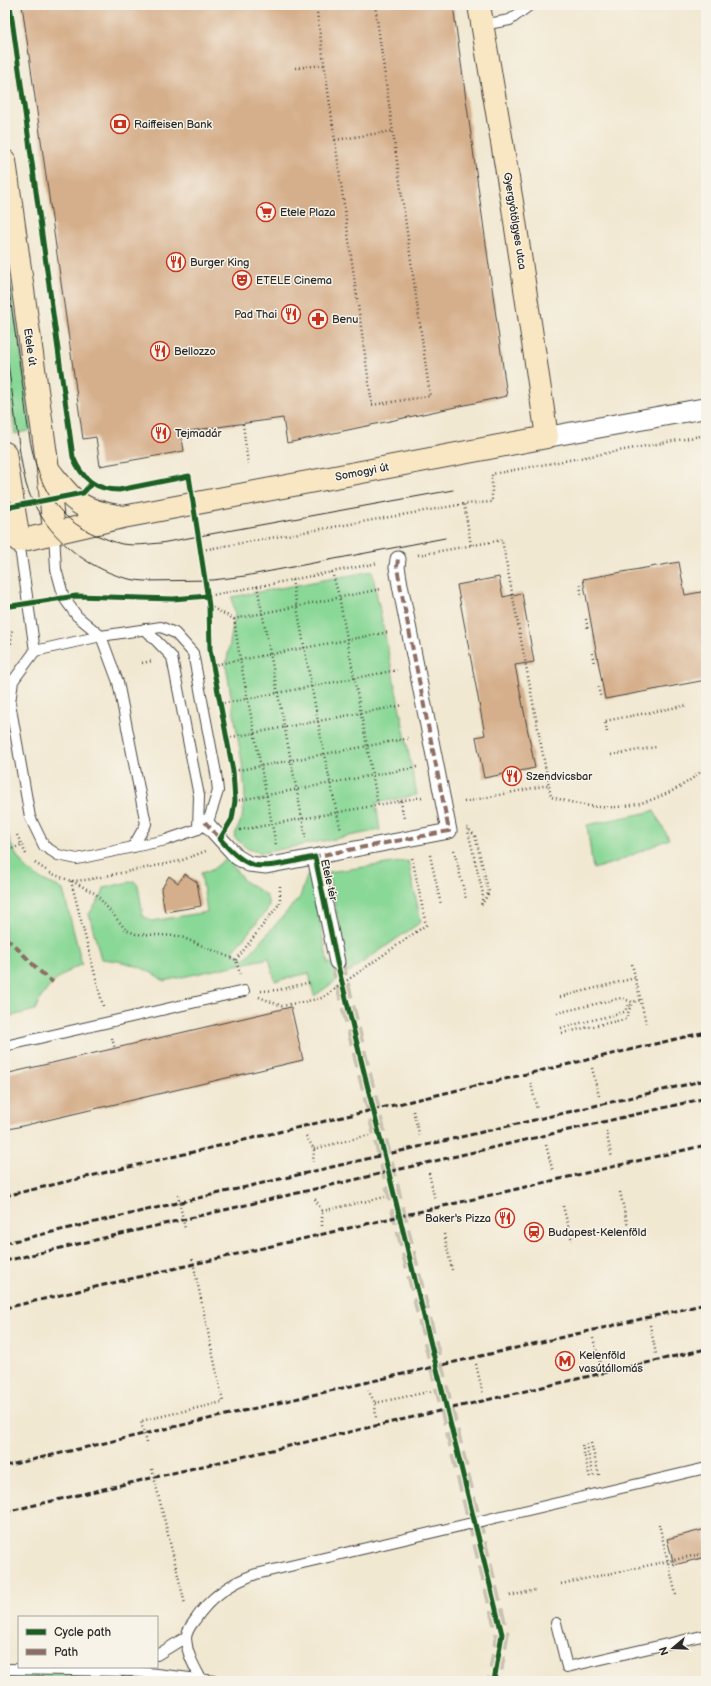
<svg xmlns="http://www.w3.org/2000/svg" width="711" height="1686" font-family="'Balsamiq Sans',sans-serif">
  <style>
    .green { fill: #8ad897; stroke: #5a8261 }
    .building { fill: #d5af8b }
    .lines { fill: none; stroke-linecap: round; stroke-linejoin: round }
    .pedestrian-tunnel { stroke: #c9c2b0; stroke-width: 15; stroke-dasharray: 15 8; stroke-linecap: butt }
    .service-casing { stroke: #494744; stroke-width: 12 }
    .pedestrian-casing { stroke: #494744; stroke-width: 17 }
    .minor-casing { stroke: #494744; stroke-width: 22 }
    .secondary-casing { stroke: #494744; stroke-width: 24 }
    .path { stroke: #494744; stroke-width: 2.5; stroke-dasharray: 1 3; stroke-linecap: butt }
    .service { stroke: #fff; stroke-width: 10 }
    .pedestrian { stroke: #fff; stroke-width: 15 }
    .minor { stroke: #fff; stroke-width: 20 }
    .secondary { stroke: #f9e7c3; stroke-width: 22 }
    .tram { stroke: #2b2b2b; stroke-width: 1 }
    .rail { stroke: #2b2b2b; stroke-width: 3; stroke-dasharray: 6 3; stroke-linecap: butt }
    .quiet { stroke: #8d6e63; stroke-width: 4; stroke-dasharray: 8 4; stroke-linecap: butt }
    .cycleway-casing { stroke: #f7f3e8; stroke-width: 8 }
    .cycleway { stroke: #1b5e20; stroke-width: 5 }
    .labels { text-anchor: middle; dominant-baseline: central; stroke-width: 3; stroke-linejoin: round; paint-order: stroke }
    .poi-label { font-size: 11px; fill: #2b2b2b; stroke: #f7f3e8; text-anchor: start }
    .street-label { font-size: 11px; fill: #2b2b2b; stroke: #f7f3e8 }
  </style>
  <rect width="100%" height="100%" fill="#f7f3e8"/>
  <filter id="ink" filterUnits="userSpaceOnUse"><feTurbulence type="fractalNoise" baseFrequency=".025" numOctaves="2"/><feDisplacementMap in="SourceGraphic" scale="8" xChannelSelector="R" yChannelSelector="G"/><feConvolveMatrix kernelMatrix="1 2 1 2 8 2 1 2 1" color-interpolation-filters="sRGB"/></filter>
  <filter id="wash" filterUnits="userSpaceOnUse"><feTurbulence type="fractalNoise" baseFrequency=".012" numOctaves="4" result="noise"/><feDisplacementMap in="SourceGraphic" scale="16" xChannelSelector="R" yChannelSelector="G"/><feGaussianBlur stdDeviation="0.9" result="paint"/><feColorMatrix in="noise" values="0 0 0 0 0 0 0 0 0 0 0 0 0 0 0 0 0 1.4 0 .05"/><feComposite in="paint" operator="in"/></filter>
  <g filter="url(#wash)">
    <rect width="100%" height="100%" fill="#f1e8d1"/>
    <g class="green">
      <path d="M 5,240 L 32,430 L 15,434 L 5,363 Z"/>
      <path d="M 372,571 L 417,795 L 376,803 L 380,830 L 262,853 L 248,849 L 234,837 L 242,818 L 245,794 L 243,769 L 226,665 L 235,615 L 232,597 Z"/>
      <path d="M 654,811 L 669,839 L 616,862 L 593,869 L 587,825 Z"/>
      <path d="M 5,822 C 10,848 19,867 43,880 C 50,884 57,885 63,890 L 82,964 C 60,974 44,988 35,1010 L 5,1018 Z"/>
      <path d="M 224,860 L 229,860 L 244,881 L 266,895 L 269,904 L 268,909 L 233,951 L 245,959 L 300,897 L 307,876 L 311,874 L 328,964 L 346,960 L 328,872 L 408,861 L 421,922 L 314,996 L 309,973 L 275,981 L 269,958 L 164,981 C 144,966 125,961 101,959 L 89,914 L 102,895 L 104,888 L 134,881 L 138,885 L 143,916 L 152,921 L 207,912 L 201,873 L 212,870 Z"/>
      <path d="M 5,1673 L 45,1673 L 130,1678 L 129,1681 L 5,1681 Z"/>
    </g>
    <g id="blocks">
      <g class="building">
        <path d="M 22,5 L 453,5 L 507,396 L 287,443 L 283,418 L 181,432 L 184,451 L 100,466 L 96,437 L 83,439 Z"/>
        <path d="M 679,562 L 685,595 L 706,591 L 706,680 L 605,699 L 583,579 Z"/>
        <path d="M 499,577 L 503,597 L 522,593 L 534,662 L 515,665 L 535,768 L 484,778 L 476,737 L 485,735 L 457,585 Z"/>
        <path d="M 185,874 L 197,882 L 201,906 L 165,912 L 161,890 L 169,876 L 178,883 Z"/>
        <path d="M 291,1007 L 303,1060 L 5,1130 L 5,1074 Z"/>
        <path d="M 706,1529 L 706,1557 L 674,1565 L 667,1539 Z"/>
      </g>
    </g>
  </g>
  <g filter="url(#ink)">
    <use href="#blocks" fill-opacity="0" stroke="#494744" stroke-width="1"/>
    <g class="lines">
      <path class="pedestrian-tunnel" d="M 337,962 L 502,1634 L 494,1681"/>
      <g class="service-casing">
        <g id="service">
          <path d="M 482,25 L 510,20 L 530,5"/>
          <path d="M 54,533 L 56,569 L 64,598 L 77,616 L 101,636 L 118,682 L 146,824 L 133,847"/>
          <path d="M 19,541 L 35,651"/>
          <path d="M 161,627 L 175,633 L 193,653 L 216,773 L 218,791 L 209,819 L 198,829 L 166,840 L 77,859 L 58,855 L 44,846 L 30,817 L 10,703 L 13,681 L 35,651 L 101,636 Z"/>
          <path d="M 145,629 L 172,657 L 173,663 L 199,796 L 198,829"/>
          <path d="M 5,1046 L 244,991"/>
          <path d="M 556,1623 L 567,1667 L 706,1635"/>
          <path d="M 157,1655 L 186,1637"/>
          <path d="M 5,1669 L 131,1671 L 215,1681"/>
          <path d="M 201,1679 C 194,1666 187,1654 186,1639 C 186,1632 191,1625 195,1620 C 210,1597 230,1583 256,1574 L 706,1468"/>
        </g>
      </g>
      <g class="pedestrian-casing">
        <g id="pedestrian">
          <path d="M 205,822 L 237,857 L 249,864 L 266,866 L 449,831 L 400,585 L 397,567 L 398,559"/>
          <path d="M 315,857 L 337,962"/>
        </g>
      </g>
      <g class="minor-casing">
        <path id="minor" d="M 547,437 L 706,408"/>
      </g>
      <g class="secondary-casing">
        <g id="secondary">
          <path d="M 5,161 L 48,469 L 54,533"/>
          <path d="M 5,453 L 19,541 L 123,517 L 547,437 L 513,208 L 479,5"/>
          <path d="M 48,469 C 73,500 76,509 118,516"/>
        </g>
      </g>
      <g class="path">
        <path d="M 316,5 L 372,405 L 430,396 L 375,5"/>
        <path d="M 295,68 L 324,65"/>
        <path d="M 335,140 L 393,131"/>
        <path d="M 243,424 L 248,464"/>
        <path d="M 471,545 L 464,504 L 492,502 L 492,474 L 706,435"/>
        <path d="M 202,550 L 464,504"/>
        <path d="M 418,555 L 502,540 L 551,797 C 567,801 583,806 599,807 C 637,810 679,793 706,767"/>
        <path d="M 332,572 L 339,596 L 378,805"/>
        <path d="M 292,580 L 324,754 L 341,831"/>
        <path d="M 580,585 L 582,597"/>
        <path d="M 257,586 L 306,838"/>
        <path d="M 209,606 L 234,619 L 381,589"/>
        <path d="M 234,619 L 240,659 L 276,845"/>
        <path d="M 586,619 L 588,630"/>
        <path d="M 210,646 L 208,596 L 378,563"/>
        <path d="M 592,653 L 594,664"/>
        <path d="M 5,654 L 11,643 L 12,628"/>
        <path d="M 142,663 L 152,661"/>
        <path d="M 213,665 L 389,632"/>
        <path d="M 598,687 L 601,698"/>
        <path d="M 220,704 L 397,670"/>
        <path d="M 607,732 L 605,721 L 688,705"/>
        <path d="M 227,738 L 404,705"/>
        <path d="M 611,755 L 656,747"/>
        <path d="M 234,771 L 410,738"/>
        <path d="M 235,801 L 417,767"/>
        <path d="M 401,801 L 404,819"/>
        <path d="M 464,802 L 548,785"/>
        <path d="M 230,821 L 234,803"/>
        <path d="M 467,827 L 475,836 L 489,892 L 481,906 L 483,894 Z"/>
        <path d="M 240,830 L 422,797"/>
        <path d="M 17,835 L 26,854"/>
        <path d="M 454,850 L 466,899"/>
        <path d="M 5,852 L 21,845"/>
        <path d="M 430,855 L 441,905"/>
        <path d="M 35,863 L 46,870"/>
        <path d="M 50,873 L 71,881 L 86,880 L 180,861 L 206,851"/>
        <path d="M 71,881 L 103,1006"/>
        <path d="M 72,881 L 96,894 L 126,930 L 136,934 L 179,936 L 236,960 L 240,974"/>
        <path d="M 236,960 L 280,903 L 280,883"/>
        <path d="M 632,964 L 646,1023"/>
        <path d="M 261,991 L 278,990 L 311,982"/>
        <path d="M 259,997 L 282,1006 L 322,998 L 426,925 L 412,857"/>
        <path d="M 560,997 L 635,978"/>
        <path d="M 557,1013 L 621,998 L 632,1002 L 641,1000"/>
        <path d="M 561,1028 L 624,1012 L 629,1005"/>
        <path d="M 562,1033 L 626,1019 L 632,1002"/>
        <path d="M 112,1038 L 115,1049"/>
        <path d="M 592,1068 L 599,1096"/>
        <path d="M 531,1083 L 537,1110"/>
        <path d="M 413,1111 L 420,1137"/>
        <path d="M 606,1131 L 612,1158"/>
        <path d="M 306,1136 L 314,1149 L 313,1162"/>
        <path d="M 546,1145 L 553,1172"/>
        <path d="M 314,1149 L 369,1135"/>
        <path d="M 429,1173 L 435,1200"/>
        <path d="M 620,1192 L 628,1227"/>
        <path d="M 178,1195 L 185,1229"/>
        <path d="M 315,1199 L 322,1211 L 322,1226"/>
        <path d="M 563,1206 L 572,1241"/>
        <path d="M 322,1211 L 385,1197"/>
        <path d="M 444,1234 L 452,1270"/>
        <path d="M 650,1325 L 656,1354"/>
        <path d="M 593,1338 L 601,1367"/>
        <path d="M 476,1364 L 483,1395"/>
        <path d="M 368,1390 L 375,1403 L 376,1419"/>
        <path d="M 375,1403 L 433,1391"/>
        <path d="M 146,1443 L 141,1421 L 223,1402 L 192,1257"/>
        <path d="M 591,1443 L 599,1475"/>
        <path d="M 586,1444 L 594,1477"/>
        <path d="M 582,1445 L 590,1478"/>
        <path d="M 152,1469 L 185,1604"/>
        <path d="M 659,1524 L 676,1595"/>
        <path d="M 705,1553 L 703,1542 L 706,1541"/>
        <path d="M 561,1584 L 706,1553"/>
        <path d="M 510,1596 L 535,1590"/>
      </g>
      <use href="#service" class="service"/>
      <use href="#pedestrian" class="pedestrian"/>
      <use href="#minor" class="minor"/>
      <use href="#secondary" class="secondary"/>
      <g class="tram">
        <path d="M 5,262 C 11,304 17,346 23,388 C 30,446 34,509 96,535 C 104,538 113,542 122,544 C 135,546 148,544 161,543 L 453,490"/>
        <path d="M 5,343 C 9,370 13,397 16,424 C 19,444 21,465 26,484 C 36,517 61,546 90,563 C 108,573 124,580 145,581 L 213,580 L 245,576 L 445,538"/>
      </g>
      <g class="rail">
        <path d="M 5,1196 L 706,1032"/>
        <path d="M 5,1243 L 706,1080"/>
        <path d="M 5,1261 L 706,1098"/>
        <path d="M 5,1308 L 706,1145"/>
        <path d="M 5,1466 L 706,1304"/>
        <path d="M 5,1512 L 706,1349"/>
      </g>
      <g class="quiet">
        <path d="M 5,497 L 14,507"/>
        <path d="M 205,822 L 222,841"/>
        <path d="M 312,857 L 449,831 L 400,585 L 397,567 L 398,559"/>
        <path d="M 5,938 C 23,951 35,970 53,982"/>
      </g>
      <g class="cycleway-casing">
        <g id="cycleway">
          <path d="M 10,5 L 73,457 C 82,479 96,490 119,490 L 189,476 L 209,606 L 210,650 L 233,771 L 235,801 L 232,819 L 220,839 C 228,848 237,858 248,863 C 264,871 298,860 315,857 L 337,962 L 502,1634 L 494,1681"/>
          <path d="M 5,508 L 83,493 L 92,483"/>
          <path d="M 5,603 L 11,606 L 76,596 L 173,599 L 208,596"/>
        </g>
      </g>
      <use href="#cycleway" class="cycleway"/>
    </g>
  </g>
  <defs>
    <g id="bank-ring" transform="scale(1)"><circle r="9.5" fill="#f7f3e8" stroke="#c8321e" stroke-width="1.5"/><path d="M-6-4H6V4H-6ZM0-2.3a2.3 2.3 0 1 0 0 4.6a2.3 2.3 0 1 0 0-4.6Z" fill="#c8321e"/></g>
    <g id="supermarket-ring" transform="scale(1)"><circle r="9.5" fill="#f7f3e8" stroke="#c8321e" stroke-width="1.5"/><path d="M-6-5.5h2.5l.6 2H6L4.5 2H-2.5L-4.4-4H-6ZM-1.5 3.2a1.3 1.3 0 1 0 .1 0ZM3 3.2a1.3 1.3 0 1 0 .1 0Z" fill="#c8321e"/></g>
    <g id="restaurant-ring" transform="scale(1)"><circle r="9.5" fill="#f7f3e8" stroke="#c8321e" stroke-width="1.5"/><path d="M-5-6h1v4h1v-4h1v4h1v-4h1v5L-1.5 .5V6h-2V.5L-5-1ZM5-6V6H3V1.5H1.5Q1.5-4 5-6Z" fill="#c8321e"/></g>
    <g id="theatre-ring" transform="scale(1)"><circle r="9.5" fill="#f7f3e8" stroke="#c8321e" stroke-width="1.5"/><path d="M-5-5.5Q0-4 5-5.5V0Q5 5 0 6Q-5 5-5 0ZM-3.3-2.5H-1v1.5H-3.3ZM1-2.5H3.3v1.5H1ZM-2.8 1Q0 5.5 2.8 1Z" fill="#c8321e"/></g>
    <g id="pharmacy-ring" transform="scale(1)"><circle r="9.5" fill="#f7f3e8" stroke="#c8321e" stroke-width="1.5"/><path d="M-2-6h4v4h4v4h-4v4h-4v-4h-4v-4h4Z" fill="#c8321e"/></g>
    <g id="station-ring" transform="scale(1)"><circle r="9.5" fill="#f7f3e8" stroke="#c8321e" stroke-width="1.5"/><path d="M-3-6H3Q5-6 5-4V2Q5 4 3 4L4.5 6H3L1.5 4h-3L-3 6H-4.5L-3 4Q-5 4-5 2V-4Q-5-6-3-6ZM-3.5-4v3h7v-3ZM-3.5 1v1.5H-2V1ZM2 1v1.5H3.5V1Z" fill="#c8321e"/></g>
    <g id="metro-ring" transform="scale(1)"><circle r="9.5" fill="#f7f3e8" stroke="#c8321e" stroke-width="1.5"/><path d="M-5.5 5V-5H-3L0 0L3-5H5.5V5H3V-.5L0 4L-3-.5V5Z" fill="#c8321e"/></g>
  </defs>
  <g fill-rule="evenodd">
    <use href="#bank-ring" x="120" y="124"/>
    <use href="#supermarket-ring" x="266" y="212"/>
    <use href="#restaurant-ring" x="176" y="262"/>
    <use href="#theatre-ring" x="242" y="280"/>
    <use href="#restaurant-ring" x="291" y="314"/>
    <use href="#pharmacy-ring" x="318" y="319"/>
    <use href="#restaurant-ring" x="160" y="351"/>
    <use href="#restaurant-ring" x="161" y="433"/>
    <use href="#restaurant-ring" x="512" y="776"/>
    <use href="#restaurant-ring" x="505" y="1218"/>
    <use href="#station-ring" x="534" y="1232"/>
    <use href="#metro-ring" x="565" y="1361"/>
  </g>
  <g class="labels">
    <g class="poi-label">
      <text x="134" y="124">Raiffeisen Bank</text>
      <text x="280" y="212">Etele Plaza</text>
      <text x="190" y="262">Burger King</text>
      <text x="256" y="280">ETELE Cinema</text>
      <text x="277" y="314" text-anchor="end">Pad Thai</text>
      <text x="332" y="319">Benu</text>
      <text x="174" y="351">Bellozzo</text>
      <text x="175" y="433">Tejmadár</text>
      <text x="526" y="776">Szendvicsbar</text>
      <text x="491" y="1218" text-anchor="end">Baker's Pizza</text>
      <text x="548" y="1232">Budapest-Kelenföld</text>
      <text x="579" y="1355">Kelenföld<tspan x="579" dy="13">vasútállomás</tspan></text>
    </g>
    <g class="street-label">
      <text transform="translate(515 221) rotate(81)">Gyergyótölgyes utca</text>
      <text transform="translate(30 347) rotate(82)">Etele út</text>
      <text transform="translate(362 472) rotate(-11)">Somogyi út</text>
      <text transform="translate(329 880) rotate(77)">Etele tér</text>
    </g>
  </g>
  <rect width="711" height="1686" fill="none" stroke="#f7f3e8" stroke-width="20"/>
  <rect x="18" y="1616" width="140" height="52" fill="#f7f3e8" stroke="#a5a39c"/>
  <rect x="26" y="1629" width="20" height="6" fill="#1b5e20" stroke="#a5a39c"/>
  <text x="54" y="1636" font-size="12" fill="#2b2b2b">Cycle path</text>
  <rect x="26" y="1649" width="20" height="6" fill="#8d6e63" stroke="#a5a39c"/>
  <text x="54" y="1656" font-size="12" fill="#2b2b2b">Path</text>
  <g transform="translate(673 1648) rotate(251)" stroke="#f7f3e8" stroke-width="3" paint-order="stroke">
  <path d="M0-3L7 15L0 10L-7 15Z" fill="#2b2b2b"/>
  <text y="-6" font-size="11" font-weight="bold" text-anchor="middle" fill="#2b2b2b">N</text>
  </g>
</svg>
